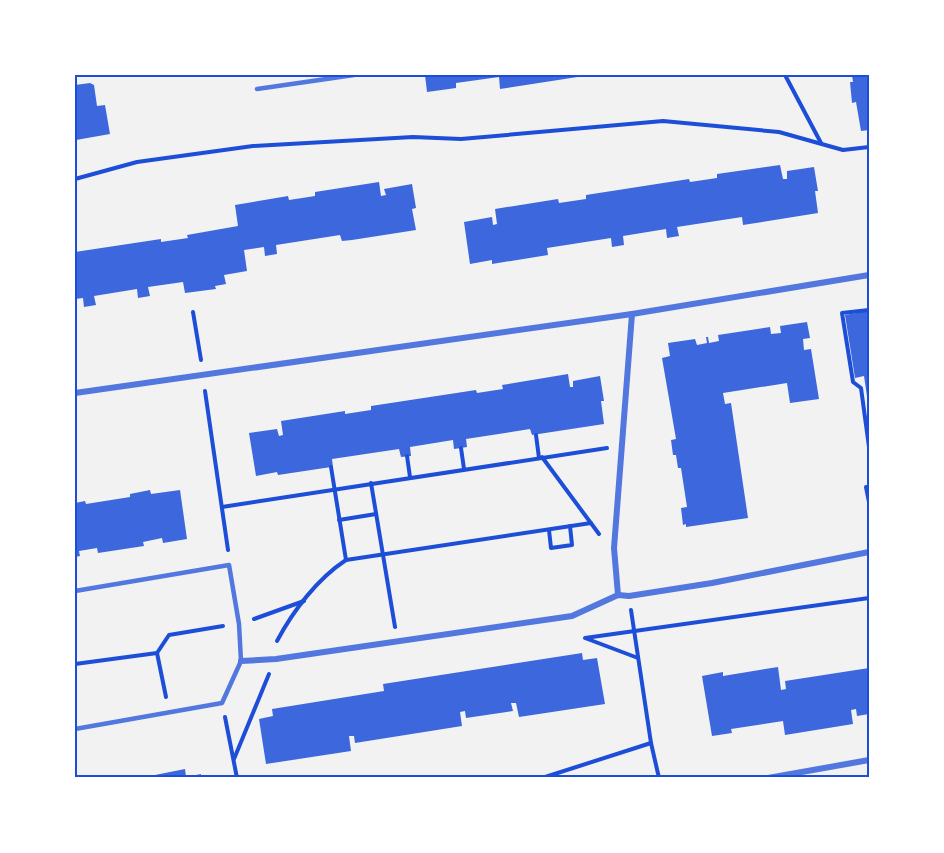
<svg xmlns="http://www.w3.org/2000/svg" width="944" height="853" font-family="'Nunito Sans',sans-serif">
  <style>
    .building { fill: #3d67dc }
    .lines { fill: none; stroke-linecap: round; stroke-linejoin: round }
    .path { stroke: #1d4ed8; stroke-width: 4 }
    .service { stroke: #5277de; stroke-width: 4.5 }
    .minor { stroke: #5277de; stroke-width: 6 }
    .neatline { fill: none; stroke: #1d4ed8; stroke-width: 2 }
  </style>
  <rect width="100%" height="100%" fill="#f2f2f2"/>
  <g class="building">
    <path d="M 425,75 L 584,75 L 584,76 L 500,89 L 499,77 L 456,83 L 456,88 L 427,92 Z"/>
    <path d="M 852,75 L 869,75 L 869,130 L 861,131 L 856,102 L 852,103 L 850,82 L 853,82 Z"/>
    <path d="M 90,83 L 94,85 L 97,106 L 105,105 L 110,134 L 76,140 L 75,85 Z"/>
    <path d="M 780,165 L 783,179 L 787,179 L 787,171 L 814,167 L 818,191 L 815,191 L 818,213 L 743,225 L 742,217 L 677,227 L 679,236 L 667,238 L 666,229 L 623,236 L 624,245 L 612,247 L 611,238 L 547,248 L 548,255 L 492,264 L 492,260 L 470,264 L 464,222 L 492,217 L 493,225 L 497,224 L 495,209 L 558,199 L 559,203 L 586,199 L 586,195 L 689,179 L 690,182 L 717,178 L 717,174 Z"/>
    <path d="M 379,182 L 381,196 L 386,195 L 384,189 L 412,184 L 416,208 L 412,209 L 416,230 L 352,240 L 342,241 L 340,235 L 276,245 L 277,254 L 265,256 L 264,247 L 244,250 L 247,271 L 224,275 L 226,284 L 215,286 L 216,289 L 185,293 L 183,282 L 148,287 L 150,296 L 138,298 L 137,289 L 94,296 L 96,305 L 84,307 L 83,298 L 75,299 L 75,252 L 161,239 L 161,242 L 188,238 L 187,235 L 238,226 L 235,205 L 288,196 L 289,200 L 315,196 L 315,192 Z"/>
    <path d="M 869,311 L 869,403 L 868,403 L 864,376 L 855,378 L 845,315 Z"/>
    <path d="M 807,322 L 810,338 L 803,339 L 804,350 L 811,349 L 819,399 L 790,403 L 787,383 L 723,393 L 725,404 L 731,403 L 748,518 L 686,527 L 686,524 L 683,525 L 681,508 L 687,507 L 681,468 L 678,468 L 676,455 L 673,455 L 671,440 L 676,439 L 662,358 L 670,356 L 668,343 L 695,339 L 697,345 L 707,343 L 706,337 L 708,337 L 709,343 L 719,341 L 718,335 L 770,327 L 771,334 L 781,333 L 780,326 Z"/>
    <path d="M 568,374 L 570,387 L 573,387 L 573,381 L 600,376 L 604,401 L 601,401 L 604,424 L 532,435 L 530,429 L 466,439 L 467,447 L 461,448 L 454,449 L 453,440 L 410,447 L 411,456 L 401,457 L 399,449 L 332,459 L 333,467 L 331,467 L 278,475 L 277,472 L 256,476 L 249,433 L 277,429 L 279,436 L 283,435 L 281,421 L 345,411 L 345,414 L 371,410 L 371,406 L 476,390 L 477,393 L 503,389 L 502,385 Z"/>
    <path d="M 150,490 L 151,494 L 180,490 L 187,539 L 163,543 L 162,538 L 143,542 L 144,546 L 98,553 L 97,548 L 79,551 L 80,556 L 75,557 L 75,503 L 85,501 L 86,504 L 130,497 L 130,494 Z"/>
    <path d="M 582,653 L 583,660 L 597,658 L 605,704 L 519,717 L 516,703 L 511,703 L 513,711 L 466,718 L 465,711 L 460,712 L 462,726 L 355,743 L 354,736 L 349,736 L 351,751 L 266,764 L 259,719 L 273,716 L 272,709 L 384,691 L 383,684 Z"/>
    <path d="M 778,667 L 781,690 L 786,689 L 785,681 L 869,668 L 869,714 L 857,716 L 856,709 L 851,710 L 853,724 L 785,735 L 783,721 L 731,729 L 732,733 L 712,736 L 702,676 L 723,672 L 723,676 Z"/>
    <path d="M 185,769 L 186,777 L 201,774 L 201,778 L 140,778 Z"/>
  </g>
  <g class="lines">
    <g class="path">
      <path d="M 785,75 L 821,143"/>
      <path d="M 75,179 L 137,162 L 253,146 L 413,137 L 461,139 L 663,121 L 779,132 L 843,150 L 869,147"/>
      <path d="M 869,310 L 842,313 L 853,382 L 861,388 L 869,447"/>
      <path d="M 193,312 L 201,360"/>
      <path d="M 205,391 L 228,550"/>
      <path d="M 536,435 L 539,458"/>
      <path d="M 461,448 L 464,469"/>
      <path d="M 407,456 L 410,477"/>
      <path d="M 542,457 L 599,534"/>
      <path d="M 331,467 L 346,560 L 591,523"/>
      <path d="M 371,483 L 395,627"/>
      <path d="M 869,487 L 866,487 L 869,502"/>
      <path d="M 222,507 L 607,448"/>
      <path d="M 339,520 L 376,514"/>
      <path d="M 549,530 L 551,548 L 572,545 L 570,526"/>
      <path d="M 631,610 L 651,743 L 659,778"/>
      <path d="M 254,619 L 304,601"/>
      <path d="M 277,641 C 293,611 317,579 346,560"/>
      <path d="M 157,653 L 166,697"/>
      <path d="M 638,658 L 585,638 L 869,598"/>
      <path d="M 75,664 L 157,653 L 169,635 L 223,626"/>
      <path d="M 225,717 L 237,778"/>
      <path d="M 234,759 L 269,674"/>
      <path d="M 542,778 L 651,743"/>
    </g>
    <g class="service">
      <path d="M 257,89 L 354,75"/>
      <path d="M 75,591 L 229,565 L 239,624 L 241,661 L 222,703 L 75,729"/>
    </g>
    <g class="minor">
      <path d="M 75,393 L 632,314 L 869,275"/>
      <path d="M 618,595 L 614,548 L 632,314"/>
      <path d="M 241,661 L 276,659 L 572,616 L 618,595 L 629,596 L 712,583 L 869,552"/>
      <path d="M 768,778 L 869,760"/>
    </g>
  </g>
  <rect width="944" height="853" fill="none" stroke="#ffffff" stroke-width="153"/>
  <rect x="76" y="76" width="792" height="700" class="neatline"/>
</svg>
